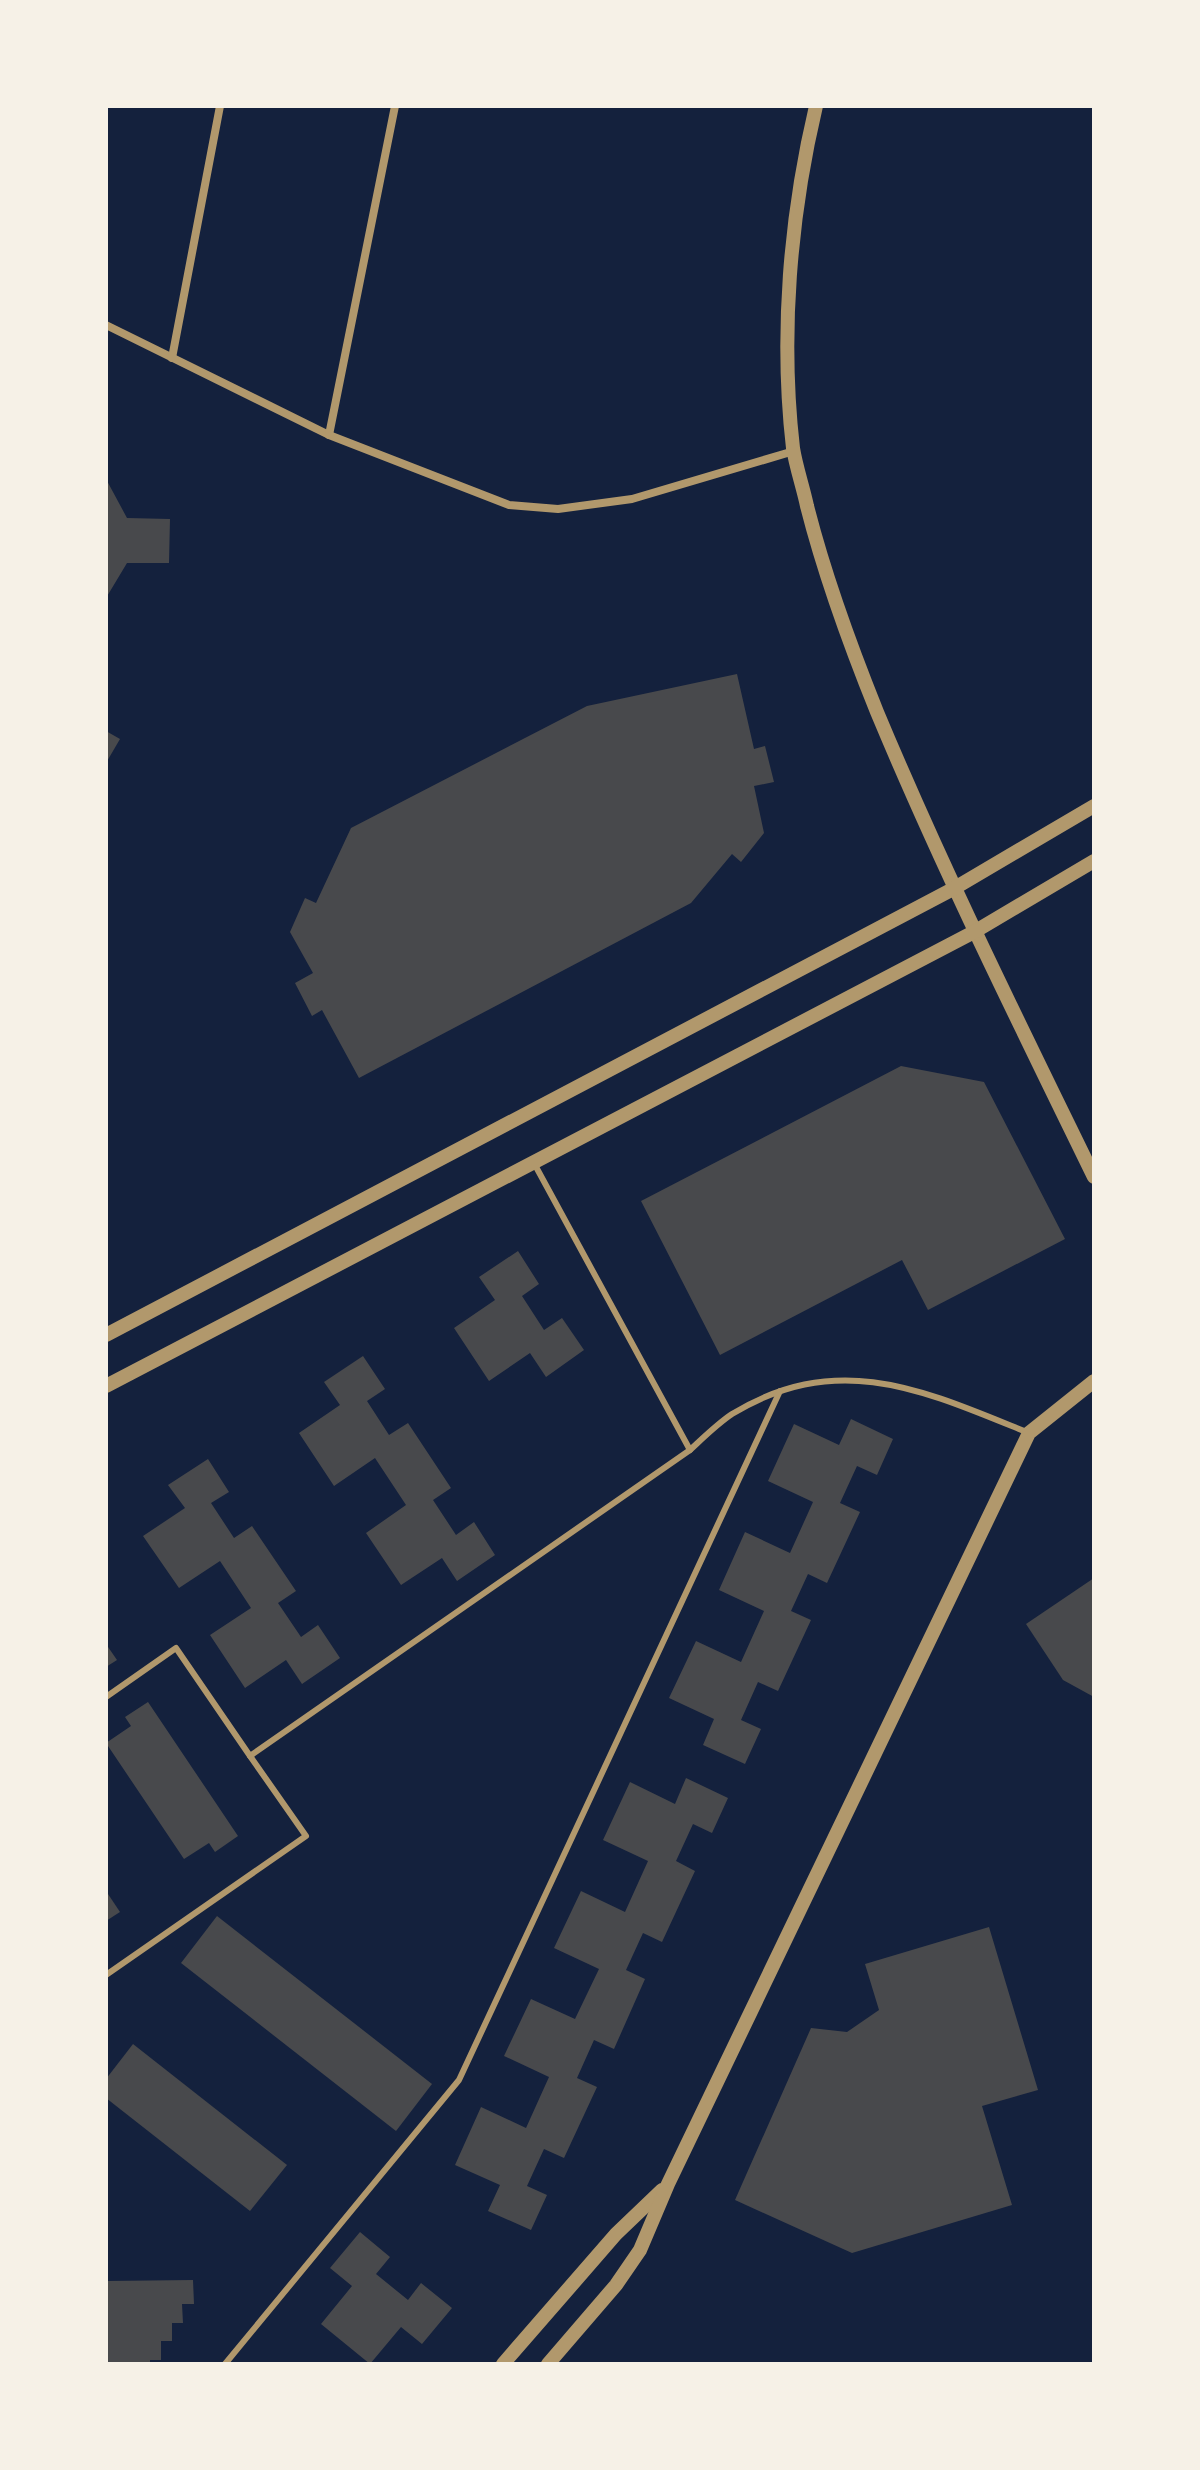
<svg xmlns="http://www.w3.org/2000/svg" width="1200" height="2470" font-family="Merriweather,serif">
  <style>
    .building { fill: #48494c }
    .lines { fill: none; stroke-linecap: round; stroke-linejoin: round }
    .service { stroke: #b1986c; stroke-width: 6 }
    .minor { stroke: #b1986c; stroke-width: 8 }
    .tertiary { stroke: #b1986c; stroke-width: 14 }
  </style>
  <rect width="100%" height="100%" fill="#14213d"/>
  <g class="building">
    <path d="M 106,479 L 127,518 L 170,519 L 169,563 L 127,563 L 106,598 Z"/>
    <path d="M 737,674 L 754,749 L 765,746 L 774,782 L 754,786 L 764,833 L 741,862 L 732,854 L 691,903 L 359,1078 L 322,1010 L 312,1016 L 295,983 L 313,973 L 290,932 L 305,898 L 316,903 L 351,828 L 587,706 Z"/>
    <path d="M 106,731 L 120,739 L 106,763 Z"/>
    <path d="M 901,1066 L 984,1082 L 1065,1239 L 928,1310 L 902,1260 L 720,1355 L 641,1201 Z"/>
    <path d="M 518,1251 L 539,1284 L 522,1296 L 544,1330 L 562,1318 L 584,1350 L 546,1377 L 530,1353 L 489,1381 L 454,1328 L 495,1300 L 479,1277 Z"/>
    <path d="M 363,1356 L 385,1389 L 367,1401 L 389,1435 L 408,1423 L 451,1488 L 433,1500 L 456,1535 L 474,1522 L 495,1555 L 457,1581 L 442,1558 L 401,1585 L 366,1533 L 406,1505 L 375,1458 L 334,1486 L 299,1433 L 340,1405 L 324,1382 Z"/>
    <path d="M 851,1419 L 893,1439 L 877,1475 L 857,1466 L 840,1503 L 860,1512 L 827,1583 L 808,1574 L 791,1611 L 811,1620 L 778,1691 L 758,1682 L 741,1720 L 761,1729 L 745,1764 L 703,1745 L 714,1719 L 669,1698 L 696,1641 L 741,1662 L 764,1611 L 719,1590 L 745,1532 L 790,1553 L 813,1502 L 768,1481 L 794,1424 L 839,1445 Z"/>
    <path d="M 208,1459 L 229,1492 L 211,1503 L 234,1538 L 252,1526 L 296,1591 L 278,1603 L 301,1637 L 318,1625 L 340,1658 L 302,1684 L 286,1660 L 245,1688 L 210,1635 L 251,1608 L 220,1561 L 179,1588 L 143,1536 L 185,1508 L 168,1485 Z"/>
    <path d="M 1094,1578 L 1094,1697 L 1063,1680 L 1026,1624 Z"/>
    <path d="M 106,1644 L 117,1660 L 106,1667 Z"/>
    <path d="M 148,1702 L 238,1836 L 215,1852 L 209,1843 L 184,1859 L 106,1743 L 131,1726 L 125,1717 Z"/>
    <path d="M 686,1778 L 728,1798 L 712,1833 L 693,1824 L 676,1861 L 695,1871 L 662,1942 L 643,1933 L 626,1970 L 645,1979 L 614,2049 L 594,2040 L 577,2078 L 597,2087 L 564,2158 L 544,2149 L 527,2186 L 547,2195 L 531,2230 L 488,2211 L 500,2185 L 455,2165 L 481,2107 L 526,2128 L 549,2077 L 504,2056 L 531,1999 L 575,2019 L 599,1969 L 554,1948 L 581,1891 L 625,1912 L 648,1861 L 603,1840 L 630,1782 L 675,1804 Z"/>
    <path d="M 106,1891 L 120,1912 L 106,1921 Z"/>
    <path d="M 217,1916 L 432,2084 L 396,2131 L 181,1963 Z"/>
    <path d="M 989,1927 L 1038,2090 L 982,2106 L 1012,2205 L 852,2253 L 735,2200 L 811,2028 L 847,2032 L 879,2010 L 865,1964 Z"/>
    <path d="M 133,2044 L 287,2165 L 250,2211 L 106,2098 L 106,2079 Z"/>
    <path d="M 360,2232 L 390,2257 L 376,2274 L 408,2300 L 421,2283 L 452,2308 L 422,2344 L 401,2327 L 370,2364 L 321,2324 L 352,2286 L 330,2268 Z"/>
    <path d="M 193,2280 L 194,2304 L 182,2304 L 183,2323 L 172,2323 L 172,2341 L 161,2341 L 161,2360 L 150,2360 L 150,2364 L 106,2364 L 106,2281 Z"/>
  </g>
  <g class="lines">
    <g class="service">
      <path d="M 535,1165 L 690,1450"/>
      <path d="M 106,1697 L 176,1648 L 250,1756 L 690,1450 C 703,1438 717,1424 732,1414 C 839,1349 925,1391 1029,1433"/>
      <path d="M 106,1975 L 306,1836 L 250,1756"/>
      <path d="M 225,2364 L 459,2080 L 780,1391"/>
    </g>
    <g class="minor">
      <path d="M 106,325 L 329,435 L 509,505 L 558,509 L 632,499 L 794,451"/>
      <path d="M 172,358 L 220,106"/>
      <path d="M 329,435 L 395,106"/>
    </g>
    <g class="tertiary">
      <path d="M 816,106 C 790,216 780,335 793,448 C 796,467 803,487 807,506 C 825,577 850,645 877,712 C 943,870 1019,1023 1094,1177"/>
      <path d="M 106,1335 L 953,889 L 1094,806"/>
      <path d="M 106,1386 L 974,932 L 1094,861"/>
      <path d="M 503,2364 L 616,2234 L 662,2190"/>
      <path d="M 548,2364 L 616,2285 L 640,2250 L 668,2184 L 1029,1433 L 1094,1381"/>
    </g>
  </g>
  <rect width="1200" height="2470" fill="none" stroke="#f6f1e7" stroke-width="216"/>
</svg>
